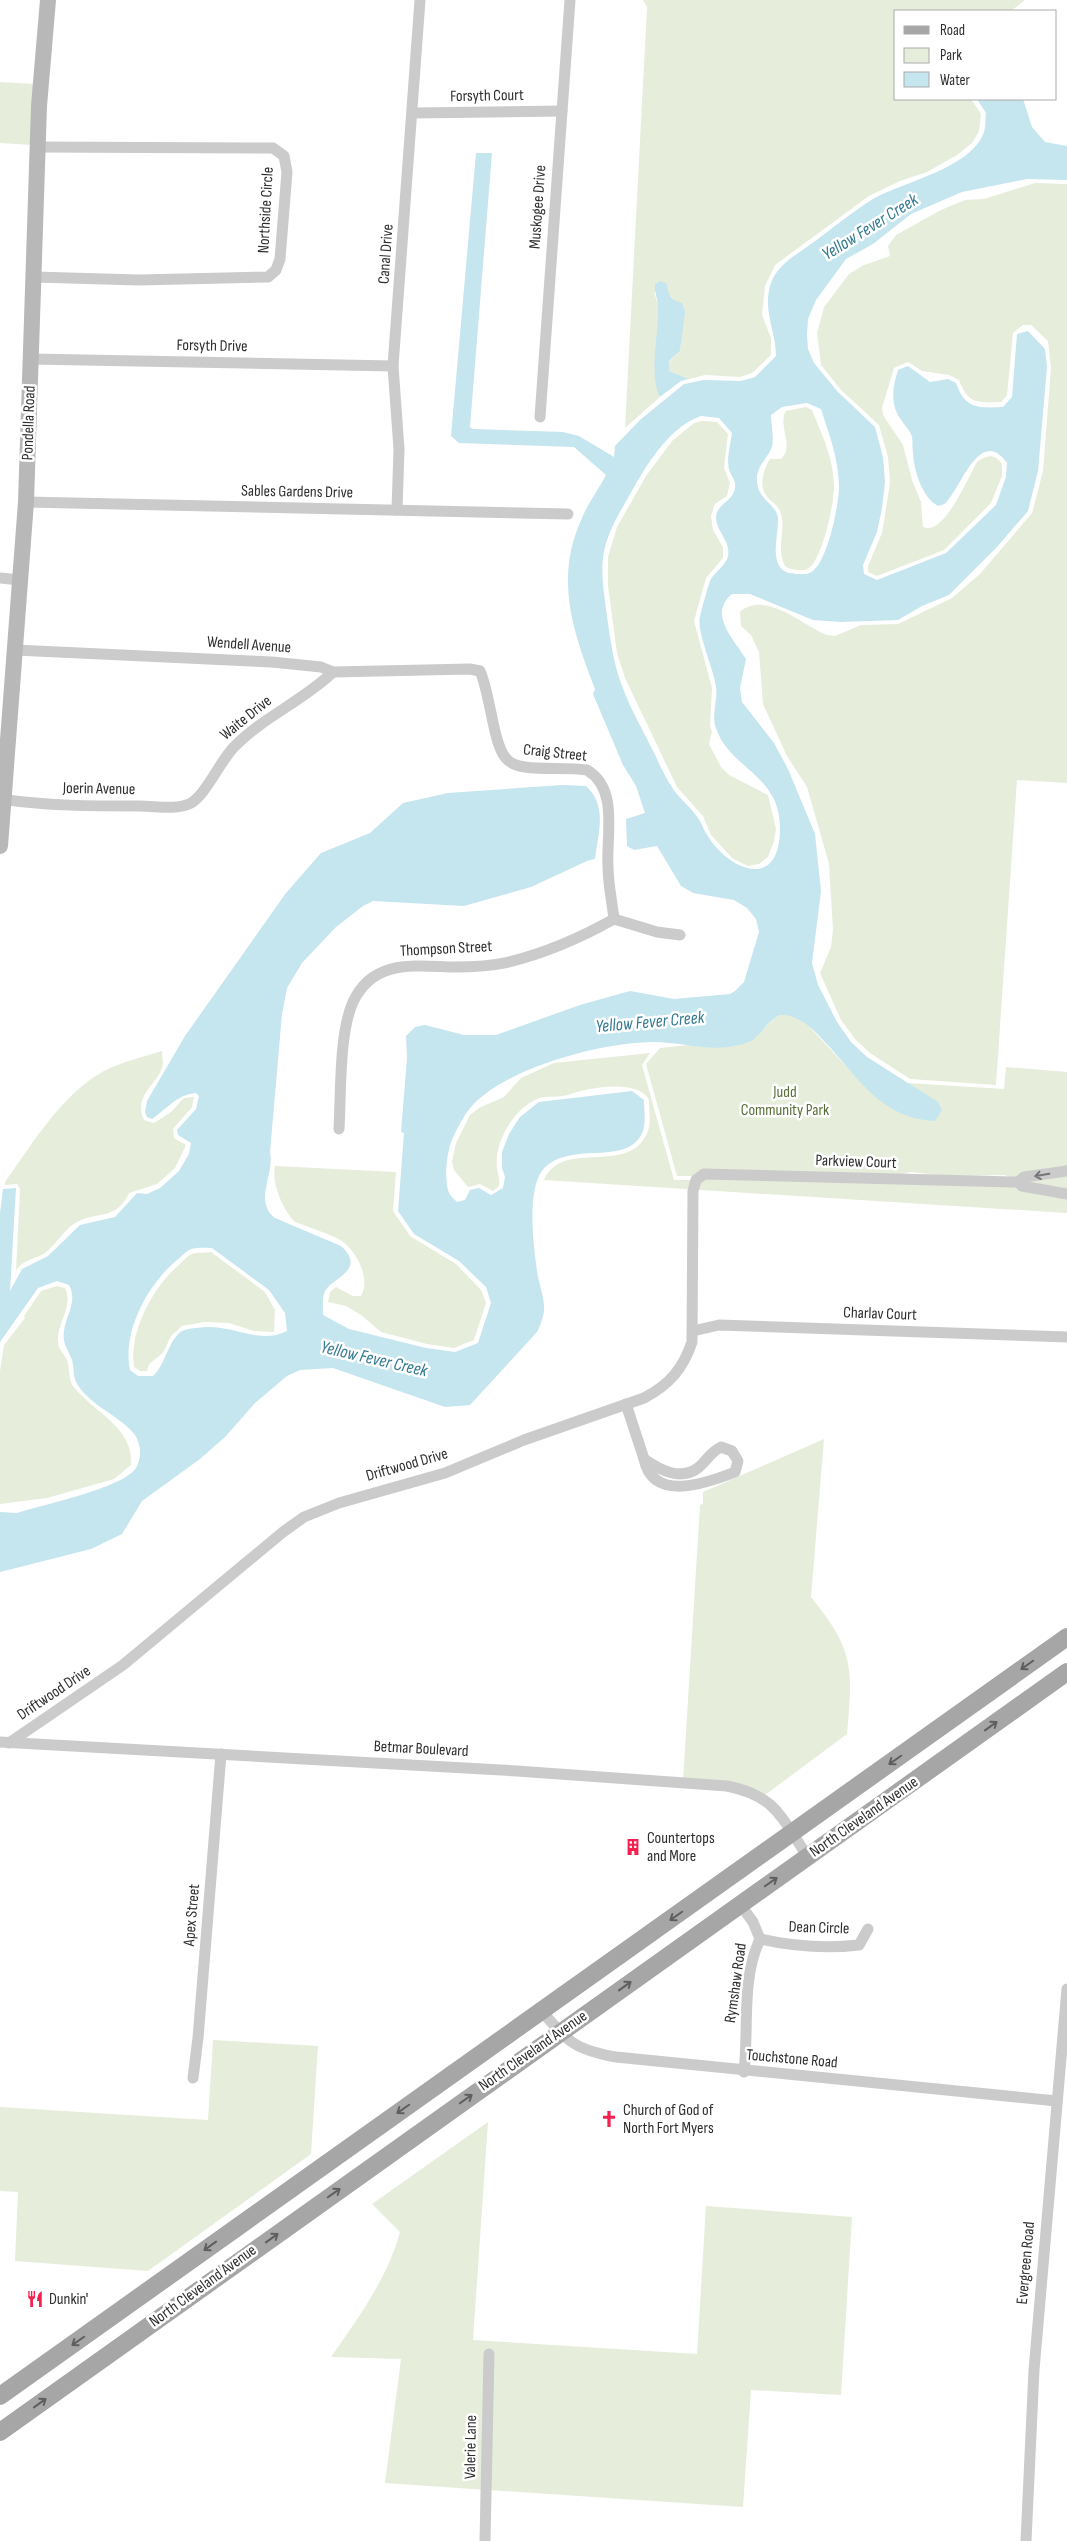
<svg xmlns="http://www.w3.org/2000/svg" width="1067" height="2541" font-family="'Sofia Sans Condensed',sans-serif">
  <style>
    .green { fill: #e7eddb }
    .water { fill: #c5e5ef; fill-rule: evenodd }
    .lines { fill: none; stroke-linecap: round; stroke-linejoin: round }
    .street { stroke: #cbcbcb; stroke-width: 11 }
    .secondary { stroke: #b8b8b8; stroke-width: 16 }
    .primary { stroke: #a6a6a6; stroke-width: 18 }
    .oneway { stroke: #757575 }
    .oneway2 { stroke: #5e5e5e }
    .labels { text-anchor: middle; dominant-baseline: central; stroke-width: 5; stroke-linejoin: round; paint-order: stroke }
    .street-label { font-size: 16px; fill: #2e2e2e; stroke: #fff }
    .park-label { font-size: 16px; fill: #596e37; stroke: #fff }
    .poi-label { font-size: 16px; fill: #2e2e2e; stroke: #fff; text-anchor: start }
    .water-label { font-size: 18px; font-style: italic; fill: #337b91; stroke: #fff }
  </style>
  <rect width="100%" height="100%" fill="#fff"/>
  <g class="green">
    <path d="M 643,0 L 1025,0 L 1011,11 L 896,11 L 896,99 L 971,99 L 981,114 L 979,131 L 972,143 L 957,155 L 927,172 L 900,181 L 869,196 L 775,265 L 765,286 L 762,315 L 771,338 L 771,355 L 752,373 L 740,377 L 705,375 L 689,379 L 669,371 L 668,363 L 680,351 L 681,343 L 676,302 L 668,294 L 654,292 L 658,305 L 659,396 L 661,396 L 625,428 L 647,7 Z"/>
    <path d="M 0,82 L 36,84 L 33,145 L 0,143 Z"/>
    <path d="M 1035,183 L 1067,184 L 1067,783 L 1017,780 L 996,1085 L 910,1079 L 870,1053 L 855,1039 L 841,1020 L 820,973 L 831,947 L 833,930 L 829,864 L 807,787 L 787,756 L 763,704 L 759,652 L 751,635 L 741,626 L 740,612 C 765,590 802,625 827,635 L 835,636 L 861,625 L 898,624 L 952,598 L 980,574 L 1032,513 L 1043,471 L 1051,368 L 1048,341 L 1031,325 L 1023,325 L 1013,333 L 1007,395 L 1001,402 C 977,403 968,404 959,380 L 949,375 L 922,371 L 908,362 L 894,368 L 882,408 L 883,415 L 903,445 L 912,480 L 921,502 L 923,527 C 944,537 968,477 977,462 C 987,455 994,453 1002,464 L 1002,476 L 991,503 L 944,550 L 877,576 L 868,572 L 868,566 L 882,533 L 890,483 L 888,457 L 879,425 L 841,390 L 821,365 L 817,333 L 824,307 L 849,274 L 864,265 L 890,256 L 888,246 L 896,235 L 941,210 L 965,200 L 984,199 Z"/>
    <path d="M 806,407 L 812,410 C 822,435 834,459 834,487 C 834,504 823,554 811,566 C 807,571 802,570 797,570 C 792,569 786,569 784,564 C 776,547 787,527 780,511 C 777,504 773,503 768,498 C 758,487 763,470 770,459 L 781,459 C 795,446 777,425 786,411 Z"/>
    <path d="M 702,421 L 717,422 L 728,434 L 724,468 L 730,483 L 727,496 L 715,504 L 711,516 L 713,530 L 723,547 L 723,558 L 706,578 L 694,621 L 712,688 L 710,726 L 712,731 L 709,744 L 721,767 L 729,775 L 768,795 L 776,829 L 774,841 L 768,857 L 759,864 L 748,866 L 732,858 L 711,835 L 703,816 L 677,787 L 625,678 L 617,653 L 608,586 L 608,557 L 617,527 L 646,476 L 672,441 L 694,423 Z"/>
    <path d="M 793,1009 L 859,1080 L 1004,1089 L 1006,1067 L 1067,1072 L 1067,1192 L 1018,1182 L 1005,1175 L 946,1176 L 911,1172 L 887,1177 L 677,1176 L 646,1064 L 660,1048 L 754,1038 L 775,1018 Z"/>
    <path d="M 162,1051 C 162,1055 163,1060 163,1063 C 161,1083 132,1094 144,1120 L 154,1123 L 171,1112 L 184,1098 L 194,1097 L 192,1107 L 173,1129 L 174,1138 L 186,1145 L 175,1168 L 157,1184 L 129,1193 C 116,1220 101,1211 79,1221 C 65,1227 57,1244 45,1253 C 36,1259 21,1260 16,1271 L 20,1189 L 17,1184 L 5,1185 L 5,1182 C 33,1143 61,1095 104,1071 C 122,1062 142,1057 162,1051 Z"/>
    <path d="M 650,1053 L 642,1065 L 674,1180 L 695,1180 L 722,1174 L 1003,1179 L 1067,1196 L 1067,1213 L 544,1180 C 563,1137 630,1178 648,1131 C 651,1122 649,1110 649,1100 C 638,1078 586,1088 568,1095 C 558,1098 546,1095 537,1099 C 531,1101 520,1110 516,1115 C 504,1129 495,1149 497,1168 C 498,1175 500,1179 499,1186 L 493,1191 L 480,1184 L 468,1187 L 454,1170 L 452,1162 L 456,1143 L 470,1115 L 479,1108 L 504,1097 L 521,1078 L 554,1063 Z"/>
    <path d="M 275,1166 L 396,1172 L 393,1211 L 410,1236 L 456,1264 L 481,1290 L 486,1303 L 474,1340 L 454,1348 L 427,1344 L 381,1332 L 361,1315 L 346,1306 L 328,1302 L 330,1292 L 336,1287 L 353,1296 L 361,1296 C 371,1279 357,1252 342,1241 C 335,1236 306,1226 295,1222 C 283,1210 271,1183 275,1166 Z"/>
    <path d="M 211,1252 L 265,1292 L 275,1310 L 274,1332 L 254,1331 L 229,1323 L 205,1322 L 182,1326 L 171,1336 L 163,1353 L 149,1364 L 147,1371 L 140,1371 L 134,1367 C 128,1333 154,1285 180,1264 C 183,1261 188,1255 192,1254 C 197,1252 206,1253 211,1252 Z"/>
    <path d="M 57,1286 L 65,1288 C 75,1307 53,1327 59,1347 C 61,1352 65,1355 67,1360 C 70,1368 68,1379 73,1386 C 94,1413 134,1427 131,1465 L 114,1479 L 47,1498 L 0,1504 L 0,1371 L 4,1345 L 25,1318 L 24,1316 L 41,1291 Z"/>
    <path d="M 824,1439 L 811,1597 C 854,1650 853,1667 847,1734 L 761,1798 L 683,1781 L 700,1505 L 703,1504 L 703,1492 Z"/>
    <path d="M 213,2040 L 318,2046 L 311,2154 L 148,2271 L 15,2261 L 18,2192 L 0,2191 L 0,2107 L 208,2120 Z"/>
    <path d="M 488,2122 L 473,2340 L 697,2354 L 706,2206 L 852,2217 L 841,2395 L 751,2390 L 743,2507 L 385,2483 L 401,2359 L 331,2357 C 359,2317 387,2279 400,2232 L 372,2204 Z"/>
  </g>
  <g class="water">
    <path d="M 977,99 L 1023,99 L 1032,127 L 1045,142 L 1067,146 L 1067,180 L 1027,179 L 962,192 L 911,214 L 873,244 L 846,259 L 816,300 L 808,319 L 807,335 L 808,349 L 814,363 L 838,392 L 875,427 L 883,457 L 885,482 L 882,508 L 877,532 L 863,565 L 864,574 L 877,580 L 946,553 L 996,505 L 1006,477 L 1007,463 C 981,426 962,484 948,500 C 946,504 942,505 938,506 C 922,497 914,471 913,453 C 912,448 913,442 912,437 C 911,432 905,426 902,421 C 890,406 892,388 898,370 L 908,366 L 930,382 L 948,379 L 956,383 C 965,409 978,408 1003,407 L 1012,397 L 1017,334 L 1028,331 L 1045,349 L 1047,367 L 1038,471 L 1028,511 L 997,547 L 949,595 L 922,606 L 898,620 L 841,622 L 813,620 L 750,594 L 732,594 C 708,614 733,638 746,659 L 740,688 L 742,702 L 774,743 L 788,769 L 815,834 L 821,891 L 812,963 L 818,985 L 837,1022 L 851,1042 L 867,1057 L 938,1102 L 942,1110 L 935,1121 C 879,1118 858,1076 823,1040 C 812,1028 803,1019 786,1015 C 773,1013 763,1032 754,1039 C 747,1044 737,1045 729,1047 C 703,1050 679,1042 653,1042 C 603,1042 497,1069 467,1112 C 462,1119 458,1127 454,1135 C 447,1149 444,1174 448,1190 C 449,1195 454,1199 457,1202 L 465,1200 L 470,1190 L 479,1188 L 491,1195 L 503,1188 L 505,1177 L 502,1168 L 502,1152 L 509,1134 L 520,1117 L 539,1102 L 632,1091 L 644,1100 C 644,1110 646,1121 643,1131 C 628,1169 568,1138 542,1171 C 526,1192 534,1252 538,1277 C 540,1287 545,1300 544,1311 C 543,1318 540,1326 537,1332 L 470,1405 L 445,1407 L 333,1368 L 300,1370 L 287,1376 L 255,1403 L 226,1436 L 200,1459 L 142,1501 L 122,1534 L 91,1549 L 0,1572 L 0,1512 L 17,1513 C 42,1505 123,1488 136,1468 C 142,1458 141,1444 135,1435 C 122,1417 87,1404 76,1382 C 73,1375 74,1367 72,1360 C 68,1349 62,1344 64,1331 C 66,1314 78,1302 69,1285 L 57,1281 L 38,1288 L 0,1342 L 0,1213 L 3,1189 L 16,1188 L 10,1291 L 22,1269 L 48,1256 L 80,1225 L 115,1217 L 137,1193 L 147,1194 L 160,1188 L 179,1171 L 189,1154 L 191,1143 L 178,1135 L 177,1130 L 196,1109 L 199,1096 L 196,1093 C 176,1095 168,1108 152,1119 L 147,1117 L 145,1112 L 147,1101 L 185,1036 L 286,893 L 321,853 L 370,833 L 403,803 L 448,793 L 562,785 L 586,786 C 608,806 598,833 595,859 L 587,861 L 531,887 L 464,906 L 373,901 L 363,906 L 336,927 L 302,963 L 287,988 L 282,1014 L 270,1152 C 275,1175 253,1201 275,1218 L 341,1246 C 367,1270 333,1277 325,1291 C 322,1297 323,1308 323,1315 L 349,1329 L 426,1348 L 455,1352 L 478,1343 L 491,1303 L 486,1287 L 459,1261 L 414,1234 L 398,1211 L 404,1133 L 401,1132 L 407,1058 L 406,1036 L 415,1027 L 425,1025 L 464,1035 L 496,1035 L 580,1005 L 630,991 L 674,999 L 730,994 L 735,991 L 744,982 L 759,932 L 756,919 L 747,908 L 734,900 L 693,893 L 681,886 L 657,846 L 634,850 L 627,846 L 626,819 L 645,813 L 636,786 L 623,765 L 593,694 L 595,689 C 573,631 554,579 582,518 C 588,503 599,489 606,475 L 574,447 L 459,443 L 451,436 L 476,153 L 492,153 L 470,427 L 473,429 L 563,432 L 579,436 L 614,457 L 615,446 L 640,420 L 684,384 L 704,380 L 741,381 L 755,377 L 776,356 C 776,331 763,313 770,286 C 776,265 795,256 811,244 C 832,229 852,212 873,199 C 903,182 972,168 984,132 C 986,126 985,119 986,113 ZM 807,403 L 821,409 C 829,434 839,460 839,487 C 839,504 828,558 814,570 C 809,575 804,574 797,574 C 790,573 784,573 780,567 C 771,554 779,533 778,518 C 776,503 757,500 757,480 C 756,467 767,459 771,449 C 775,441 771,424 771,415 L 782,407 ZM 701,416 L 719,418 L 732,433 C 731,443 726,459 729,469 C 731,476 736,480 735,488 C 733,502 717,503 716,517 C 716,532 731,541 728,556 C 726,566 714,572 710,581 C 706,592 703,605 700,616 C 696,632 714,669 716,687 C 718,700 711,716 716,728 C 730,770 781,774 780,830 C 779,897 719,866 702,825 C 696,811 681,801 673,789 C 664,776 658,760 651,747 C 642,728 631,710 624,691 C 613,665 610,637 606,609 C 604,593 601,575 603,558 C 606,532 622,509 634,487 C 649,461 671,426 701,416 ZM 212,1248 L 269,1290 L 285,1313 L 287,1331 C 258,1346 231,1322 197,1328 C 193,1328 186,1329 182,1331 C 168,1340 166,1364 153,1376 L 138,1376 L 130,1370 C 122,1331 148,1284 177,1260 C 181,1257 185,1252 189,1250 C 195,1247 206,1248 212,1248 Z"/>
    <path d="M 661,281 L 667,284 C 668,296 671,300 682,303 L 685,312 L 680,351 L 669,361 L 669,371 L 689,379 L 681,381 L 661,396 L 659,396 C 649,368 659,336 658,307 C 658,299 654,293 655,284 Z"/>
  </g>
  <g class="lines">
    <g class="street">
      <path d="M 413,113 L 562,111"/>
      <path d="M 34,277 L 139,280 L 268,277 L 276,270 L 280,259 L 287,172 L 284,156 L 273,148 L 38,147"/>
      <path d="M 31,359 L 393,366"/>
      <path d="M 540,417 L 570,0"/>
      <path d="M 26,502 L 568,514"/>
      <path d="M 397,510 L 399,449 L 393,366 L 420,0"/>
      <path d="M 0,578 L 20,580"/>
      <path d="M 15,650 L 272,662 L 321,667 L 333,672 L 470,669 L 480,671 C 490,693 493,742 505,757 C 509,763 518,766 525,767 C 546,770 567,767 587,770 C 619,789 606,835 608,866 C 608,884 612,901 614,919"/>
      <path d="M 0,799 C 46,806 94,806 140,806 C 156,806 175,810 189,804 C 205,797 220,761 234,747 C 263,717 303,701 333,672"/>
      <path d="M 339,1129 C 341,1094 339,1033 353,1002 C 373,959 414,966 453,967 C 471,967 491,966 509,962 C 545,953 582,937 614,919 L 657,932 L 680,935"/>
      <path d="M 1018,1182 L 1024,1177 L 1067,1171"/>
      <path d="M 693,1331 L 719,1325 L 1067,1337"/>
      <path d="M 626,1404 L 644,1459"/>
      <path d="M 721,1447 L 732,1451 L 738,1461 L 735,1472 C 707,1483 653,1503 644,1459 C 660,1470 680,1481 698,1468 C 708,1460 708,1454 721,1447 Z"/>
      <path d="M 0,1742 L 517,1771 L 727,1786 C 777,1796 781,1818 808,1857"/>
      <path d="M 9,1743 L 123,1665 L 283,1532 L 304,1517 L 339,1503 L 445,1473 L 524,1440 L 644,1398 C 669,1385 683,1369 692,1342 L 693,1191 L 696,1180 L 704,1174 L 1013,1182 L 1018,1182 L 1022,1186 L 1067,1194"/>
      <path d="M 740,1904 L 753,1922 L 760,1939 C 741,1979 749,2028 744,2072"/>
      <path d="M 760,1939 C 791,1946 826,1949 859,1945 L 868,1929"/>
      <path d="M 542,2011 C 567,2042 576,2050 616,2057 L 1057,2101"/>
      <path d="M 193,2078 L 198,2038 L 221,1754"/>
      <path d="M 485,2541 L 489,2354"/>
      <path d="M 1026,2541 L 1034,2370 L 1067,1989"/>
    </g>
    <path class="secondary" d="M 0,846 L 26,502 L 39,106 L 48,0"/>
    <g class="primary">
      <path d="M 0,2396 L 1067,1637"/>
      <path d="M 0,2432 L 1067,1672"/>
    </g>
  </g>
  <defs><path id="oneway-shaft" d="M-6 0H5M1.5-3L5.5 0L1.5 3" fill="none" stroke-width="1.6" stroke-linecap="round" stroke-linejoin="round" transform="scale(1.25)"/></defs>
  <use class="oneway" href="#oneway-shaft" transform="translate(1042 1175) rotate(170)"/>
  <g class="oneway2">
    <use href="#oneway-shaft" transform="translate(1027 1665) rotate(145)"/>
    <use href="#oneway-shaft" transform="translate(991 1726) rotate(-36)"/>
    <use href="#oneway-shaft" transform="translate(895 1760) rotate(145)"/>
    <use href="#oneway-shaft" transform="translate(771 1882) rotate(-35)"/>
    <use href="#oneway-shaft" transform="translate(676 1916) rotate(145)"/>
    <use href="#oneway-shaft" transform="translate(625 1986) rotate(-36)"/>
    <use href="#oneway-shaft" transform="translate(466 2099) rotate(-35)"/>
    <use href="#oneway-shaft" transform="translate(403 2109) rotate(145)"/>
    <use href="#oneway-shaft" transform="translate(334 2193) rotate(-35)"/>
    <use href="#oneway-shaft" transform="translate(272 2238) rotate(-36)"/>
    <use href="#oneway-shaft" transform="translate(210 2246) rotate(144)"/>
    <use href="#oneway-shaft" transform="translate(78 2341) rotate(145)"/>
    <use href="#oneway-shaft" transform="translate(40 2403) rotate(-36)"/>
  </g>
  <defs>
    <g id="building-bare" transform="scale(1.35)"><path d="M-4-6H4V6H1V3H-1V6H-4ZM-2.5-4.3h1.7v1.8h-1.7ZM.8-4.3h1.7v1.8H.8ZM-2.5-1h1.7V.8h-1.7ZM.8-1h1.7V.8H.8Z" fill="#f52050" stroke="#fff" stroke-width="2.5" paint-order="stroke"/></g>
    <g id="church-bare" transform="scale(1.35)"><path d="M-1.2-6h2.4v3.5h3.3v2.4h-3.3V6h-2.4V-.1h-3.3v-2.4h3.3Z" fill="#f52050" stroke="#fff" stroke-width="2.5" paint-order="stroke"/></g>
    <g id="restaurant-bare" transform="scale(1.35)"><path d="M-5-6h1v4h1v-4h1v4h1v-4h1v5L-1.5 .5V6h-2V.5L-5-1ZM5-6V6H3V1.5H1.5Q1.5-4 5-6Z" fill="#f52050" stroke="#fff" stroke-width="2.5" paint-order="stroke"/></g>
  </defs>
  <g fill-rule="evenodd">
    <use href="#building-bare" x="633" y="1847"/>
    <use href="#church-bare" x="609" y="2119"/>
    <use href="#restaurant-bare" x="35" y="2299"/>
  </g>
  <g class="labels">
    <g class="street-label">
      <text transform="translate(487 96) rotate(-1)">Forsyth Court</text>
      <text transform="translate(538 207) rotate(-86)">Muskogee Drive</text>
      <text transform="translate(266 210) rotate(-87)">Northside Circle</text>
      <text transform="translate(386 254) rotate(-86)">Canal Drive</text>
      <text transform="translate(212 346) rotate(1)">Forsyth Drive</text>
      <text transform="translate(29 423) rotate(-88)">Pondella Road</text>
      <text transform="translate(297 492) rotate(1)">Sables Gardens Drive</text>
      <text transform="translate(249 645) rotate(4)">Wendell Avenue</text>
      <text transform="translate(246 718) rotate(-39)">Waite Drive</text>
      <text transform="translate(555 753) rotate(6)">Craig Street</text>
      <text transform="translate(99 789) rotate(1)">Joerin Avenue</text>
      <text transform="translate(446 949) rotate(-3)">Thompson Street</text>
      <text transform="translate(856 1162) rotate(2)">Parkview Court</text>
      <text transform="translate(880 1314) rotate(2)">Charlav Court</text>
      <text transform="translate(407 1465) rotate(-16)">Driftwood Drive</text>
      <text transform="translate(54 1693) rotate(-34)">Driftwood Drive</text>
      <text transform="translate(421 1749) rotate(3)">Betmar Boulevard</text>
      <text transform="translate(864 1817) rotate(-35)">North Cleveland Avenue</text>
      <text transform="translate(192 1915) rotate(-85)">Apex Street</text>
      <text transform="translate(819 1928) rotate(2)">Dean Circle</text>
      <text transform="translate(736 1983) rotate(-82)">Rymshaw Road</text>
      <text transform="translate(533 2051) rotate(-35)">North Cleveland Avenue</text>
      <text transform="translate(792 2059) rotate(5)">Touchstone Road</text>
      <text transform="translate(1026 2263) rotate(-85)">Evergreen Road</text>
      <text transform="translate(203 2286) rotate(-36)">North Cleveland Avenue</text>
      <text transform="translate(471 2447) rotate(-89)">Valerie Lane</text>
    </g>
    <g class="park-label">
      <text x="785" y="1092">Judd<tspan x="785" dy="18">Community Park</tspan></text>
    </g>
    <g class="poi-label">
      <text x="647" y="1838">Countertops<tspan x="647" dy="18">and More</tspan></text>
      <text x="623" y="2110">Church of God of<tspan x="623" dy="18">North Fort Myers</tspan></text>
      <text x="49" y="2299">Dunkin'</text>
    </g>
    <g class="water-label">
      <text transform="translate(870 227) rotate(-32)">Yellow Fever Creek</text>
      <text transform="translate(650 1022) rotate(-5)">Yellow Fever Creek</text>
      <text transform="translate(374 1359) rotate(13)">Yellow Fever Creek</text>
    </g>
  </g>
  <rect x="894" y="10" width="162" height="90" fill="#ffffff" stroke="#ababab"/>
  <rect x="904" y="26" width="25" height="8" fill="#a6a6a6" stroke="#ababab"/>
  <text x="940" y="35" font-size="15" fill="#2e2e2e">Road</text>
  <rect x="904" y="48" width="25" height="15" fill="#e7eddb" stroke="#ababab"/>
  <text x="940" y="60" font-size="15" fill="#2e2e2e">Park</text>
  <rect x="904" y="72" width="25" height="15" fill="#c5e5ef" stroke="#ababab"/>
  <text x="940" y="85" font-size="15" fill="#2e2e2e">Water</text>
</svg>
